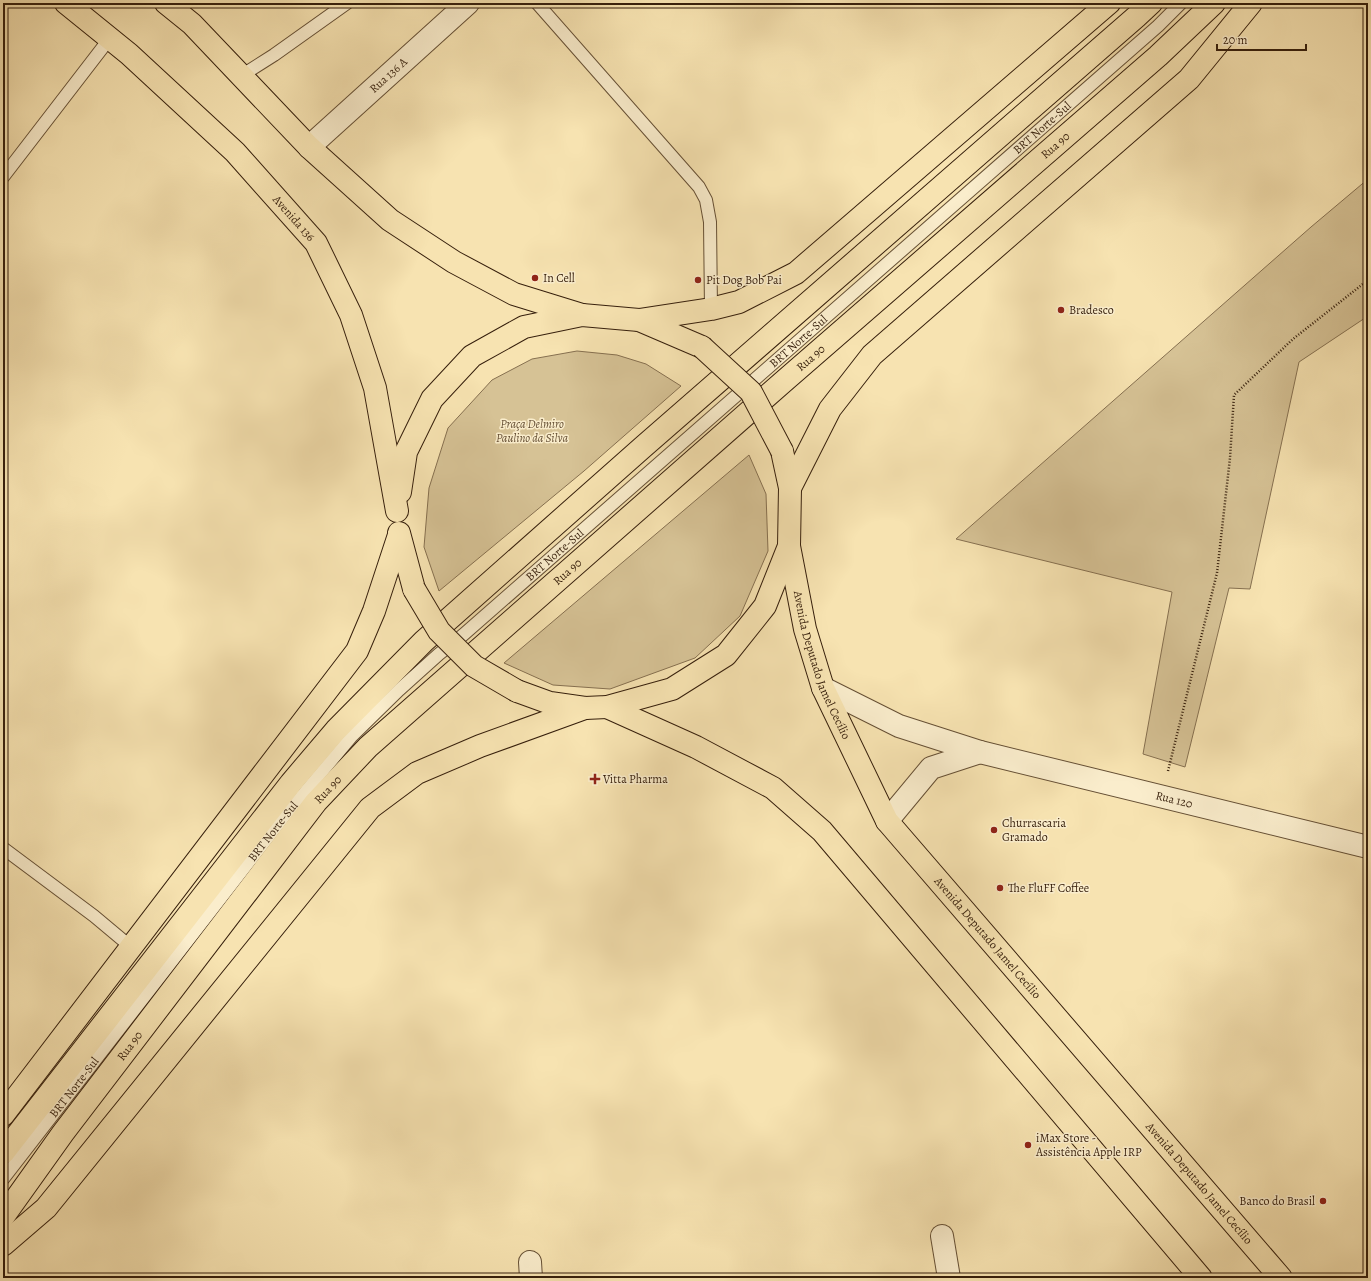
<svg xmlns="http://www.w3.org/2000/svg" width="1371" height="1281" font-family="Alegreya,serif">
  <style>
    .green { fill: #d6c295; stroke: #867050 }
    .lines { fill: none; stroke-linecap: round; stroke-linejoin: round }
    .lane-casing { stroke: #665035; stroke-width: 14 }
    .street-casing { stroke: #665035; stroke-width: 24 }
    .primary-casing { stroke: #361f0c; stroke-width: 24 }
    .path { stroke: #361f0c; stroke-width: 2.5; stroke-dasharray: 1 2; stroke-linecap: butt }
    .lane { stroke: #faedcc; stroke-width: 12 }
    .street { stroke: #faedcc; stroke-width: 22 }
    .primary { stroke: #f7e3b1; stroke-width: 22 }
    .primary-bridge-casing { stroke: #361f0c; stroke-width: 24; stroke-linecap: butt }
    .primary-bridge { stroke: #f7e3b1; stroke-width: 22 }
    .poi-dot { fill: #8f2418; stroke: #faedcc; stroke-width: 1.5 }
    .labels { text-anchor: middle; dominant-baseline: central; stroke-width: 3; stroke-linejoin: round; paint-order: stroke }
    .street-label { font-size: 12px; fill: #361f0c; stroke: #faedcc }
    .poi-label { font-size: 12px; fill: #361f0c; stroke: #faedcc; text-anchor: start }
    .park-label { font-size: 12px; font-style: italic; fill: #665035; stroke: #faedcc }
  </style>
  <rect width="100%" height="100%" fill="#f7e3b1"/>
  <filter id="stains"><feTurbulence type="fractalNoise" baseFrequency=".005" numOctaves="4"/><feColorMatrix values="0 0 0 0 .2 0 0 0 0 .09 0 0 0 0 .02 0 0 0 .5 -.17"/></filter>
  <radialGradient id="worn" r=".72"><stop offset=".6" stop-color="#630" stop-opacity="0"/><stop offset="1" stop-color="#630" stop-opacity=".3"/></radialGradient>
  <g class="green">
    <path d="M 1368,179 L 1368,316 L 1299,362 L 1250,589 L 1229,588 L 1185,767 L 1143,754 L 1172,592 L 956,539 L 1311,227 Z"/>
    <path d="M 577,351 L 617,355 L 646,364 L 681,386 L 584,471 L 439,591 L 424,547 L 429,488 L 448,428 L 492,380 L 532,359 Z"/>
    <path d="M 749,455 L 766,494 L 768,551 L 740,616 L 695,658 L 610,689 L 553,685 L 504,663 Z"/>
  </g>
  <g class="lines">
    <g class="lane-casing">
      <g id="lane">
        <path d="M 537,3 L 699,187 L 706,200 L 710,222 L 711,309"/>
        <path d="M 241,76 L 274,55 L 347,3"/>
        <path d="M 3,177 L 110,38"/>
        <path d="M 3,848 L 94,916 L 131,947"/>
        <path id="s1" d="M 3,1179 L 283,818 L 352,736 L 399,690 L 439,654 L 463,635 L 1158,26 L 1181,3"/>
      </g>
    </g>
    <g class="street-casing">
      <g id="street">
        <path id="s2" d="M 309,147 L 468,3"/>
        <path id="s3" d="M 823,688 L 899,726 L 980,752 L 1368,847"/>
        <path d="M 887,821 L 931,768 L 980,752"/>
        <path d="M 942,1236 L 949,1278"/>
        <path d="M 530,1262 L 531,1278"/>
      </g>
    </g>
    <g class="primary-casing">
      <g id="primary">
        <path id="s4" d="M 66,3 L 129,54 L 235,152 L 316,243 L 351,315 L 375,388 L 397,511"/>
        <path d="M 166,3 L 192,24 L 309,147 L 390,220 L 454,262 L 514,294 L 582,315"/>
        <path d="M 639,320 L 711,309 L 739,302 L 796,273 L 1109,3"/>
        <path d="M 790,488 L 830,409 L 872,355 L 1189,79 L 1251,3"/>
        <path d="M 400,492 L 406,452 L 432,399 L 472,356 L 524,327 L 582,315 L 639,320 L 702,347"/>
        <path d="M 399,533 L 414,589"/>
        <path id="s5" d="M 789,546 L 805,629 L 823,688 L 887,821 L 1281,1278"/>
        <path d="M 517,691 L 550,703 L 585,708 L 607,707 L 672,689 L 726,655 L 765,606 L 789,546 L 790,488 L 782,451"/>
        <path d="M 607,707 L 696,747 L 773,788 L 822,831 L 1201,1278"/>
        <path d="M 3,1115 L 357,651 L 374,611 L 399,535"/>
        <path d="M 3,1153 L 291,783 L 336,730 L 424,641 L 643,447 L 1136,17 L 1151,3"/>
        <path id="s6" d="M 3,1217 L 63,1133 L 316,802 L 368,747 L 783,382 L 1158,56 L 1214,3"/>
        <path d="M 3,1245 L 46,1208 L 370,808 L 417,773 L 480,746 L 585,708"/>
      </g>
    </g>
    <path class="path" d="M 1168,771 L 1217,573 L 1230,458 L 1234,395 L 1293,339 L 1368,280"/>
    <use href="#lane" class="lane"/>
    <use href="#street" class="street"/>
    <use href="#primary" class="primary"/>
    <g class="primary-bridge-casing">
      <g id="primary-bridge">
        <path d="M 702,347 L 751,392 L 782,451"/>
        <path d="M 414,589 L 439,631 L 474,666 L 517,691"/>
      </g>
    </g>
    <use href="#primary-bridge" class="primary-bridge"/>
  </g>
  <g class="poi-dot">
    <circle cx="535" cy="278" r="4"/>
    <circle cx="698" cy="280" r="4"/>
    <circle cx="1061" cy="310" r="4"/>
    <path d="M593 773h4v4h4v4h-4v4h-4v-4h-4v-4h4z"/>
    <circle cx="994" cy="830" r="4"/>
    <circle cx="1000" cy="888" r="4"/>
    <circle cx="1028" cy="1145" r="4"/>
    <circle cx="1323" cy="1201" r="4"/>
  </g>
  <g class="labels">
    <g class="street-label">
      <text stroke="none"><textPath href="#s2" startOffset="107">Rua 136 A</textPath></text>
      <text stroke="none"><textPath href="#s1" startOffset="1484">BRT Norte-Sul</textPath></text>
      <text stroke="none"><textPath href="#s6" startOffset="1509">Rua 90</textPath></text>
      <text stroke="none"><textPath href="#s4" startOffset="314">Avenida 136</textPath></text>
      <text stroke="none"><textPath href="#s1" startOffset="1160">BRT Norte-Sul</textPath></text>
      <text stroke="none"><textPath href="#s6" startOffset="1185">Rua 90</textPath></text>
      <text stroke="none"><textPath href="#s1" startOffset="836">BRT Norte-Sul</textPath></text>
      <text stroke="none"><textPath href="#s6" startOffset="861">Rua 90</textPath></text>
      <text stroke="none"><textPath href="#s5" startOffset="124">Avenida Deputado Jamel Cecílio</textPath></text>
      <text stroke="none"><textPath href="#s6" startOffset="537">Rua 90</textPath></text>
      <text stroke="none"><textPath href="#s3" startOffset="370">Rua 120</textPath></text>
      <text stroke="none"><textPath href="#s1" startOffset="440">BRT Norte-Sul</textPath></text>
      <text stroke="none"><textPath href="#s5" startOffset="448">Avenida Deputado Jamel Cecílio</textPath></text>
      <text stroke="none"><textPath href="#s6" startOffset="213">Rua 90</textPath></text>
      <text stroke="none"><textPath href="#s1" startOffset="116">BRT Norte-Sul</textPath></text>
      <text stroke="none"><textPath href="#s5" startOffset="772">Avenida Deputado Jamel Cecílio</textPath></text>
    </g>
    <g class="poi-label">
      <text x="543" y="278">In Cell</text>
      <text x="706" y="280">Pit Dog Bob Pai</text>
      <text x="1069" y="310">Bradesco</text>
      <text x="603" y="779">Vitta Pharma</text>
      <text x="1002" y="823">Churrascaria<tspan x="1002" dy="14">Gramado</tspan></text>
      <text x="1008" y="888">The FluFF Coffee</text>
      <text x="1036" y="1138">iMax Store -<tspan x="1036" dy="14">Assistência Apple IRP</tspan></text>
      <text x="1315" y="1201" text-anchor="end">Banco do Brasil</text>
    </g>
    <g class="park-label">
      <text x="532" y="424">Praça Delmiro<tspan x="532" dy="14">Paulino da Silva</tspan></text>
    </g>
  </g>
  <rect width="1371" height="1281" fill="none" stroke="#f7e3b1" stroke-width="16"/>
  <rect x="4" y="4" width="1363" height="1273" fill="none" stroke="#361f0c" stroke-width="2"/>
  <rect x="8" y="8" width="1355" height="1265" fill="none" stroke="#361f0c"/>
  <path d="M1217 44v6h89v-6" fill="none" stroke="#361f0c" stroke-width="2"/>
  <text x="1223" y="44" font-size="12" fill="#361f0c" stroke="#faedcc" stroke-width="3" paint-order="stroke">20 m</text>
  <rect width="100%" height="100%" filter="url(#stains)"/>
  <rect width="100%" height="100%" fill="url(#worn)"/>
</svg>
